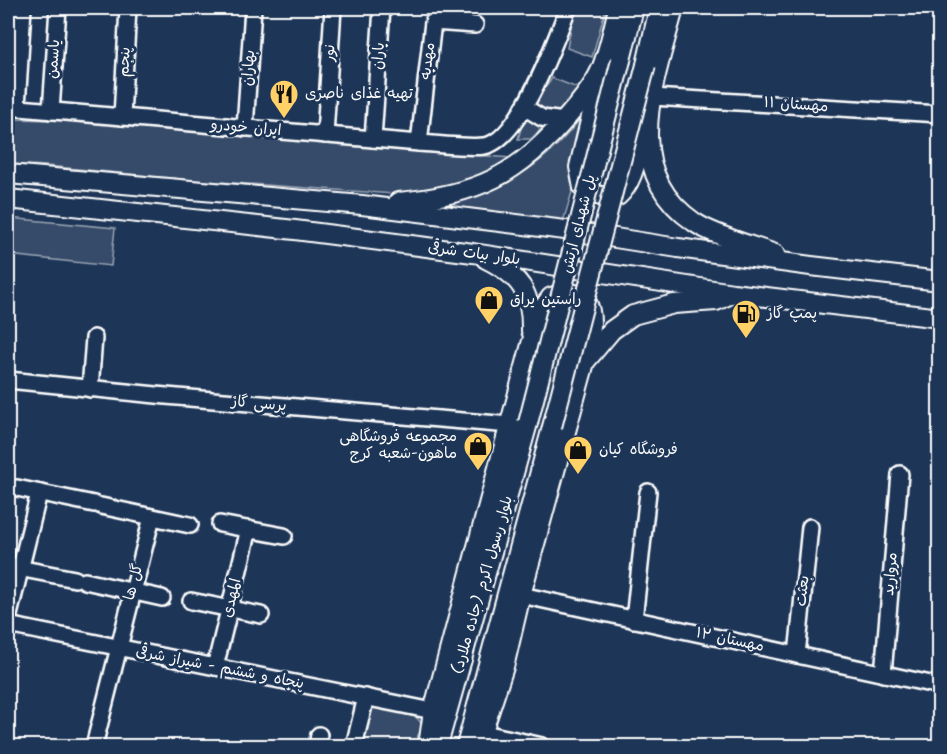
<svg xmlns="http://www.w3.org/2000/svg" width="947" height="754" font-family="Kalam,'Playpen Sans Arabic',sans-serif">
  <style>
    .green { fill: #364b69; stroke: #9aa5b4; stroke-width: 1.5 }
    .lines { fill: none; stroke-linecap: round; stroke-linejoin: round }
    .minor-casing { stroke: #fff; stroke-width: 20 }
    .major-casing { stroke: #fff; stroke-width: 22 }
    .minor { stroke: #1d3557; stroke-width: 15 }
    .major { stroke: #1d3557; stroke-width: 18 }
    .major-bridge-casing { stroke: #fff; stroke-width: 22; stroke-linecap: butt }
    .major-bridge { stroke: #1d3557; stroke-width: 18 }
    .labels { text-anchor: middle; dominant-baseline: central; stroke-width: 6; stroke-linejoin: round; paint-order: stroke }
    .street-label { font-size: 15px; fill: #fff; stroke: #1d3557 }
    .poi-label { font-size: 15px; fill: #fff; stroke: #1d3557; text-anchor: start }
  </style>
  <rect width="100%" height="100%" fill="#1d3557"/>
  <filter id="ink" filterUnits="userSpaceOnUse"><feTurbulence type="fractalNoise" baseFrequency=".0167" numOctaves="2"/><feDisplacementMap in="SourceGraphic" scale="12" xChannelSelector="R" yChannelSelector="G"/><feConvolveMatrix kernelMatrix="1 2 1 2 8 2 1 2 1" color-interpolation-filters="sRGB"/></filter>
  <g filter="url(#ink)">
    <g class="green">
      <path d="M 575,8 L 606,8 L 592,57 L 567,48 Z"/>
      <path d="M 552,78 L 580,89 L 531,139 L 518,139 L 524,118 Z"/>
      <path d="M 588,108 L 575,182 L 563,222 L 442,205 C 510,186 547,166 588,108 Z"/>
      <path d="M 8,119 L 59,120 L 511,158 L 514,161 L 447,189 L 395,194 L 191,180 L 47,166 L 8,164 Z"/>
      <path d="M 8,218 L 115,228 L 111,266 L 8,255 Z"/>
      <path d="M 372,706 L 416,717 L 423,725 L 413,746 L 362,746 Z"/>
    </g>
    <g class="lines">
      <g class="minor-casing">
        <g id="minor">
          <path d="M 652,97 L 940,114"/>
          <path d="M 8,107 L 419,143 C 436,144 468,148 484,146 C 520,141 556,39 568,8"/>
          <path d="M 17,107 L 23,8"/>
          <path d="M 524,107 L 542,118 L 564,121"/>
          <path d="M 51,111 L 58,8"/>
          <path d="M 122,117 L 128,8"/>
          <path d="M 245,128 L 253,8"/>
          <path d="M 325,135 L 333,8"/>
          <path d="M 373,139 L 382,8"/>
          <path d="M 419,143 L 433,22 L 475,25"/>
          <path d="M 8,380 L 166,396 L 510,425"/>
          <path d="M 90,389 L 94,338"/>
          <path d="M 17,488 L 94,504"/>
          <path d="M 101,506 L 190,525"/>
          <path d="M 220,524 L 284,536"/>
          <path d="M 8,566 L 75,579"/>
          <path d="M 85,581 L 162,598"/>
          <path d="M 521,595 L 940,686"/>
          <path d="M 191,601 L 261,615"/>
          <path d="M 8,619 L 39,493"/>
          <path d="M 634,620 L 648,492"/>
          <path d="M 8,625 L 433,711"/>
          <path d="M 797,655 L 810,527"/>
          <path d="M 215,667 L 249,529"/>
          <path d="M 883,674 L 900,474"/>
          <path d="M 484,733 L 542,746"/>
          <path d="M 94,746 L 152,517"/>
          <path d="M 317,746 L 319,735"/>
          <path d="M 354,746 L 366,697"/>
        </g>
      </g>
      <g class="major-casing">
        <g id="major">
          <path d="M 674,8 C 656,79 617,170 694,222 C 712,235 753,246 775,254"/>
          <path d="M 621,60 L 634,8"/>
          <path d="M 646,65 L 659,8"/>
          <path d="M 599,83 L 579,167 L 583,188 C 595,196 604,198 618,196 C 634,182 637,156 643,136"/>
          <path d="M 8,174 L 362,205 L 565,230 L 678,248 L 811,266 L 940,281"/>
          <path d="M 8,199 L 295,230 L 473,253 L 733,293 L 940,318"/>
          <path d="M 398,202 C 476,195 518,176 569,115 C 582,100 598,81 604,61 C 610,44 614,25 618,8"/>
          <path d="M 486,259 C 520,276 532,292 531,331"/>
          <path d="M 438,745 L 528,423"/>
          <path d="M 428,746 L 433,711 L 537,322 L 543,308 L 551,297 C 602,279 592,330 586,360"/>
          <path d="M 466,746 L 552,427"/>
          <path d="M 478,746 L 504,667 L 521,595 L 585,362 L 612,330 L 633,315 L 674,304 L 716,301 L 731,294"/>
        </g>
      </g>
      <use href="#minor" class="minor"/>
      <use href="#major" class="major"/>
      <g class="major-bridge-casing">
        <g id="major-bridge">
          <path d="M 528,423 L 621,60"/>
          <path d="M 552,427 L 646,65"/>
        </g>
      </g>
      <use href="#major-bridge" class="major-bridge"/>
    </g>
  </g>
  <defs>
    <g id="restaurant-pin" transform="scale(1.5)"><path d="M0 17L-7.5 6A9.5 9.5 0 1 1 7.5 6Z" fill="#ffd166" stroke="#1d3557"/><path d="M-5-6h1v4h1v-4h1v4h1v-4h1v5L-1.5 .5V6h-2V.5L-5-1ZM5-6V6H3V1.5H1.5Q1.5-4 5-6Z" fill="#111"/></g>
    <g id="shop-pin" transform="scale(1.5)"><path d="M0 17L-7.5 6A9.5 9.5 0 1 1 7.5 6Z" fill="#ffd166" stroke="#1d3557"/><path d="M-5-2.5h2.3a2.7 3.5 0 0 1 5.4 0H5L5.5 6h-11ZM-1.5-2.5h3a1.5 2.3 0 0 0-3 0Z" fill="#111"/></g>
    <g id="fuel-pin" transform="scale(1.5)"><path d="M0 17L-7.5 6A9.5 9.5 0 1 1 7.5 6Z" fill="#ffd166" stroke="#1d3557"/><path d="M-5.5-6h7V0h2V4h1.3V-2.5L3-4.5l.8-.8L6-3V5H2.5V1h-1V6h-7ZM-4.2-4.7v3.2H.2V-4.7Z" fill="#111"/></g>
  </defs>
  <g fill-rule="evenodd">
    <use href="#restaurant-pin" x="284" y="94"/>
    <use href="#shop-pin" x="489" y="300"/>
    <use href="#fuel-pin" x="746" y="314"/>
    <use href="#shop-pin" x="478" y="446"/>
    <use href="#shop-pin" x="578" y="450"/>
  </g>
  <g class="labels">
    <g class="street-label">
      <text transform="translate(330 53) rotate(-87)">نور</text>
      <text transform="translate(379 56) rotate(-86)">یاران</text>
      <text transform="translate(54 59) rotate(-86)">یاسمن</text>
      <text transform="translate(428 61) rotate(-83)">مهدیه</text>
      <text transform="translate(125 62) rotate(-87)">پنجم</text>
      <text transform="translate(249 68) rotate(-86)">بهاران</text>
      <text transform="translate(796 105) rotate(4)">مهستان ۱۱</text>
      <text transform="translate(246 128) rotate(5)">ایران خودرو</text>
      <text transform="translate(579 224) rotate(-76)">پل شهدای ارتش</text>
      <text transform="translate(474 254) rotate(8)">بلوار بیات شرقی</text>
      <text transform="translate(259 404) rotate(5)">پرسی گاز</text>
      <text transform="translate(891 574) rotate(-85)">مروارید</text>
      <text transform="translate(134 582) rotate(-75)">گل ها</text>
      <text transform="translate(483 585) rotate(-74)">بلوار رسول اکرم (جاده ملارد)</text>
      <text transform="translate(803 591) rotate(-84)">بعثت</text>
      <text transform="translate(232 598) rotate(-76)">المهدی</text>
      <text transform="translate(730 640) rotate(12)">مهستان ۱۲</text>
      <text transform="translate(220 668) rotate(11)">پنجاه و ششم - شیراز شرقی</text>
    </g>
    <g class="poi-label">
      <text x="305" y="94">تهیه غذای ناصری</text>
      <text x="510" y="300">راستین یراق</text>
      <text x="767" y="314">پمپ گاز</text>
      <text x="457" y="437" text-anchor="end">مجموعه فروشگاهی<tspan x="457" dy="17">ماهون-شعبه کرج</tspan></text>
      <text x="599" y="450">فروشگاه کیان</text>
    </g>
  </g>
  <rect width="947" height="754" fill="none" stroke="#1d3557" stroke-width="30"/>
  <rect x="15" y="15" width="917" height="724" fill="none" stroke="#fff" stroke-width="2" filter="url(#ink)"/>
</svg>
